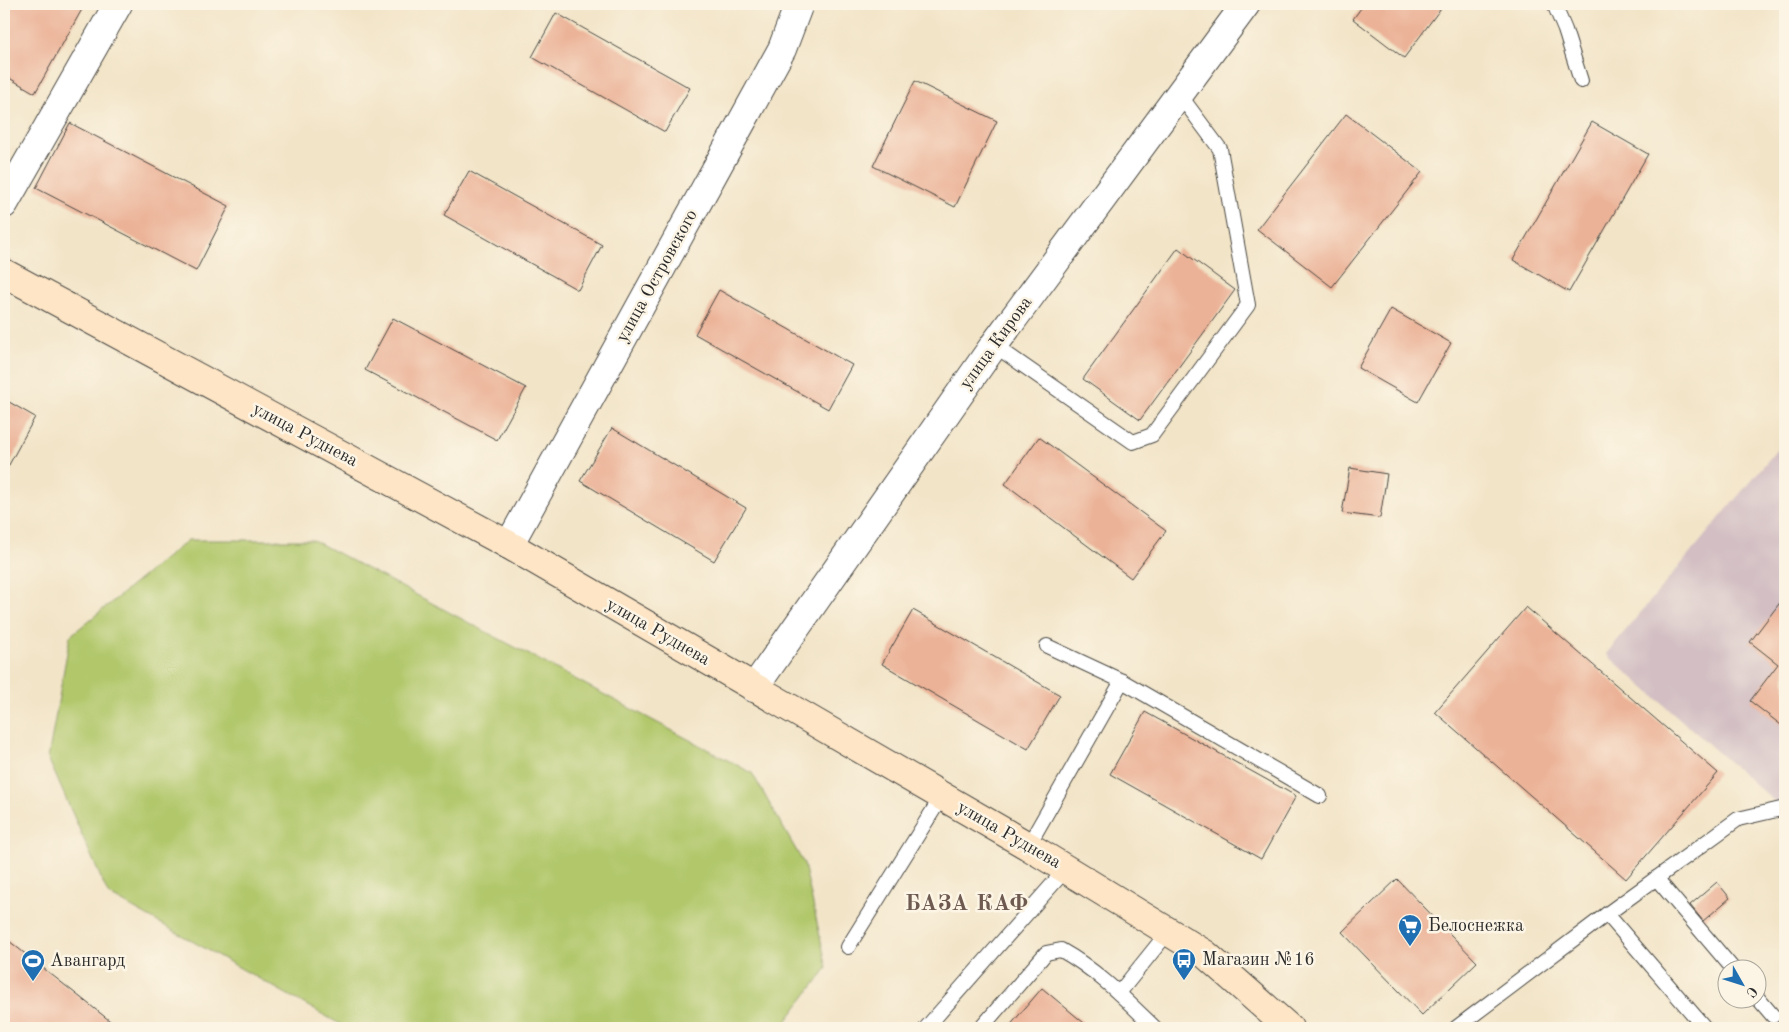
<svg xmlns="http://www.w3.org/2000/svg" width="1789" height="1032" font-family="'Old Standard TT',serif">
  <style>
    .industrial { fill: #d2bec3 }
    .green { fill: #b1c76b; stroke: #6e794b }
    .building { fill: #ebb297 }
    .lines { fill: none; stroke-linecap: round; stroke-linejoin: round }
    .lane-casing { stroke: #494742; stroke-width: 16 }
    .street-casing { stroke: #494742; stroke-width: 30 }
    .secondary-casing { stroke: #494742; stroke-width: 30 }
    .lane { stroke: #fff; stroke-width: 14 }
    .street { stroke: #fff; stroke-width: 28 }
    .secondary { stroke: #fde5c5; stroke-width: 28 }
    .labels { text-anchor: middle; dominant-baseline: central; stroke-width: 5; stroke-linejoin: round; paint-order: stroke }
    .street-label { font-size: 18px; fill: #2b2b2b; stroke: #fcf5e5 }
    .poi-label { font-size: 18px; fill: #2b2b2b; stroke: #fcf5e5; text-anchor: start }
    .district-label { font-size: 22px; font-weight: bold; letter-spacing: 1px; fill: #6e5a51; stroke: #fcf5e5 }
  </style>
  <rect width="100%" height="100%" fill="#fcf5e5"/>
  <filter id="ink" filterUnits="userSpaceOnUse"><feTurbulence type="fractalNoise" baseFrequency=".02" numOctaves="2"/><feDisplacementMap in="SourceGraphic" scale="10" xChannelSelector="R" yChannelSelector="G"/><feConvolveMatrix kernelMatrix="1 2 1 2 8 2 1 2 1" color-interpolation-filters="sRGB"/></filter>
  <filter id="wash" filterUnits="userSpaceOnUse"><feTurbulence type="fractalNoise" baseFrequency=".0096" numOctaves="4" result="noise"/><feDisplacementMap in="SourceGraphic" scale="20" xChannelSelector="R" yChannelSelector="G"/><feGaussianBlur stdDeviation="1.12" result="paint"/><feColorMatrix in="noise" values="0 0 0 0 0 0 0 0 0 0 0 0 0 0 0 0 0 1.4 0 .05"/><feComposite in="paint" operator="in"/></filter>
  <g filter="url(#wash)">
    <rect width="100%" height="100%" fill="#f2e4c7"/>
    <path class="industrial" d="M 1785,440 L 1785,811 L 1606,654 Z"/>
    <path class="green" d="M 188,540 L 313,540 L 752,773 L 804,864 L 827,968 L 781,1028 L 347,1028 L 108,894 L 48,758 L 70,636 Z"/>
    <g id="blocks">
      <g class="building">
        <path d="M 5,4 L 85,4 L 35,93 L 4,75 Z"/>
        <path d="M 1364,4 L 1444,4 L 1404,58 L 1353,19 Z"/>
        <path d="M 556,13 L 690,88 L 665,132 L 532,57 Z"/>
        <path d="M 915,81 L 997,121 L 955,207 L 873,166 Z"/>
        <path d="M 1346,114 L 1422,172 L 1332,287 L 1257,229 Z"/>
        <path d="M 1592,122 L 1648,154 L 1569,292 L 1513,260 Z"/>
        <path d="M 70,123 L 229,206 L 196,271 L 36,188 Z"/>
        <path d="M 469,171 L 602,245 L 578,290 L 444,215 Z"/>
        <path d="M 1178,248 L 1235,290 L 1140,420 L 1083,379 Z"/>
        <path d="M 719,290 L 852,365 L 828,409 L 695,334 Z"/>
        <path d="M 1391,309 L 1451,343 L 1418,402 L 1358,368 Z"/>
        <path d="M 393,318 L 526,388 L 497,440 L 365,370 Z"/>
        <path d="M 4,399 L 35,417 L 4,474 Z"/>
        <path d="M 612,428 L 746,508 L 714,561 L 580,481 Z"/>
        <path d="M 1039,437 L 1166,531 L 1131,578 L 1005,484 Z"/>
        <path d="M 1350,468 L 1387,474 L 1380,518 L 1342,513 Z"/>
        <path d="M 1785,596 L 1785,728 L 1750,701 L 1778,664 L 1750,642 Z"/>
        <path d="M 1526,607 L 1718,773 L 1626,879 L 1435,712 Z"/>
        <path d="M 913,610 L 1060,695 L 1028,749 L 882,664 Z"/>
        <path d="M 1145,712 L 1296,796 L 1261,859 L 1110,774 Z"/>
        <path d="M 1397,879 L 1477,962 L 1422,1015 L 1342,932 Z"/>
        <path d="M 1717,882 L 1730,898 L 1703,921 L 1690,905 Z"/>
        <path d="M 4,937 L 119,1028 L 4,1028 Z"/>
        <path d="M 1042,988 L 1090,1028 L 1008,1028 Z"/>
      </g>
    </g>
  </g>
  <g filter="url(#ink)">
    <use href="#blocks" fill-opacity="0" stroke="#494742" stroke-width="1"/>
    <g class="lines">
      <g class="lane-casing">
        <g id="lane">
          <path d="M 1554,4 L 1565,30 L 1581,81"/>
          <path d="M 994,345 L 1133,442 L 1152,435 L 1248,305 L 1220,149 L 1179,94"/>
          <path d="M 1047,646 L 1122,681 L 1320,796"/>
          <path d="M 1028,846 L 1122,681"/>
          <path d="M 1656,878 L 1734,970"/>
          <path d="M 1607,914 L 1705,1028"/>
          <path d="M 848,947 L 942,796"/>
          <path d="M 1119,993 L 1168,932"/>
          <path d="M 1756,996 L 1773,1016"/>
          <path d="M 926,1028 L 1066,869"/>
          <path d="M 981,1028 L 1046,953 L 1061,950 C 1097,970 1126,1000 1155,1028"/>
          <path d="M 1456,1028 L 1607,914 L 1738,819 L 1785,808"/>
        </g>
      </g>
      <g class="street-casing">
        <g id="street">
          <path d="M 4,204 L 118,4"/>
          <path d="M 509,545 L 782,49 L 799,4"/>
          <path d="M 754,688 L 994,345 L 1246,4"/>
        </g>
      </g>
      <g class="secondary-casing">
        <path id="secondary" d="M 4,273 L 509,545 L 1028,846 L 1205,954 L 1289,1028"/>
      </g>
      <use href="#lane" class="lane"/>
      <use href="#street" class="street"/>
      <use href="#secondary" class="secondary"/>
    </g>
  </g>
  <defs>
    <g id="supermarket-pin" transform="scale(1.25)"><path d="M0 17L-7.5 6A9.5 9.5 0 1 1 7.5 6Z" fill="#1f6fb2" stroke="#fcf5e5"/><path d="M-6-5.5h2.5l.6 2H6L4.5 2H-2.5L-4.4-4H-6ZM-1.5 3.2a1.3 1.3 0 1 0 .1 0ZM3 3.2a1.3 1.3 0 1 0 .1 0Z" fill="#fff"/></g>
    <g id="bus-pin" transform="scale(1.25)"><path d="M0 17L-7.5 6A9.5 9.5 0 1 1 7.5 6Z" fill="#1f6fb2" stroke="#fcf5e5"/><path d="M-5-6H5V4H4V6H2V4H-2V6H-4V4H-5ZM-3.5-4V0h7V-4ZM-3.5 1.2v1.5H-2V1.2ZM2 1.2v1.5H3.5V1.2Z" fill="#fff"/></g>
    <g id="stadium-pin" transform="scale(1.25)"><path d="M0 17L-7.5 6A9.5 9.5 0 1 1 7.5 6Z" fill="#1f6fb2" stroke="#fcf5e5"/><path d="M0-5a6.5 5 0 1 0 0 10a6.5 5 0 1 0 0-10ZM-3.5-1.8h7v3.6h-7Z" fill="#fff"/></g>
  </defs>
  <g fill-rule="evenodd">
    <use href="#supermarket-pin" x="1410" y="926"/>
    <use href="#bus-pin" x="1184" y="960"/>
    <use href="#stadium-pin" x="33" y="961"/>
  </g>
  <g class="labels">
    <g class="street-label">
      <text transform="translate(657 276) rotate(-61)">улица Островского</text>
      <text transform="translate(996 343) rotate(-54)">улица Кирова</text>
      <text transform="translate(305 435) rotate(28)">улица Руднева</text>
      <text transform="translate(658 632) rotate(30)">улица Руднева</text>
      <text transform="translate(1009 835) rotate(30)">улица Руднева</text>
    </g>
    <g class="poi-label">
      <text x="1428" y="926">Белоснежка</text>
      <text x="1202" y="960">Магазин №16</text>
      <text x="50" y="961">Авангард</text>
    </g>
    <g class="district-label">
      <text x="967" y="904">БАЗА КАФ</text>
    </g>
  </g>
  <rect width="1789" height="1032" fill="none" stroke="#fcf5e5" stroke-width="20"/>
  <g transform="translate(1742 984) rotate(129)"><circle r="24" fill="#fcf5e5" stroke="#a8a49b"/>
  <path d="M0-4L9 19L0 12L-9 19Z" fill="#1f6fb2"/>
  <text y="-8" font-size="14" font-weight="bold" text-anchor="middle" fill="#2b2b2b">С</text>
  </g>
</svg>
